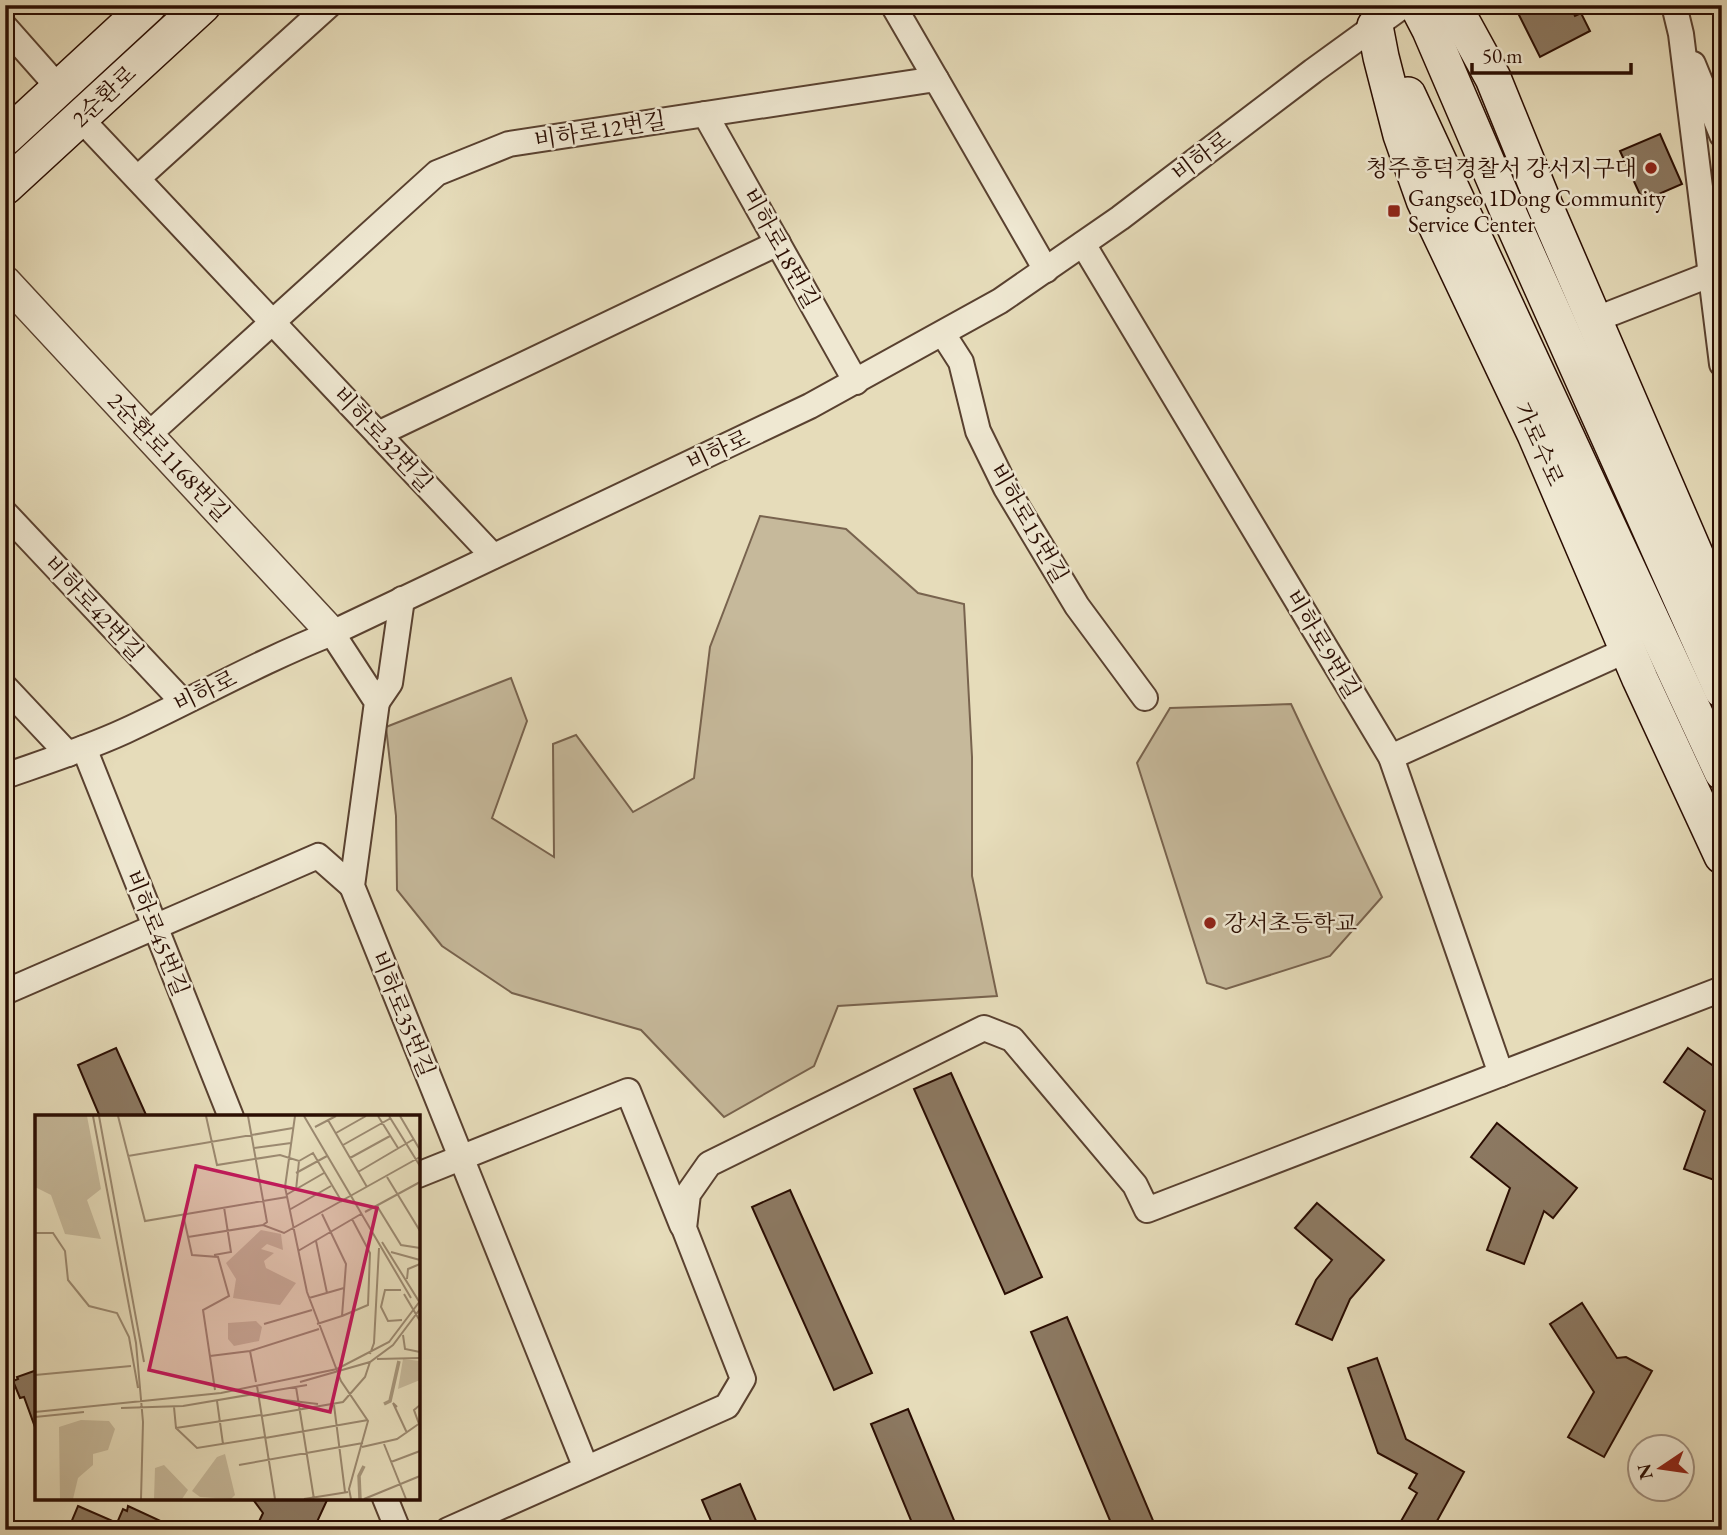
<svg xmlns="http://www.w3.org/2000/svg" width="1727" height="1535" font-family="'EB Garamond','Noto Serif KR',serif">
  <style>
    .green { fill: #c6b99b; stroke: #78634e; stroke-width: 2 }
    .building { fill: #8c7962; stroke: #2a0d02; stroke-width: 2 }
    .lines { fill: none; stroke-linecap: round; stroke-linejoin: round }
    .minor-casing { stroke: #594130; stroke-width: 28 }
    .tertiary-casing { stroke: #594130; stroke-width: 33 }
    .secondary-casing { stroke: #2a0d02; stroke-width: 38 }
    .minor { stroke: #efe8d2; stroke-width: 24 }
    .tertiary { stroke: #efe8d2; stroke-width: 30 }
    .secondary { stroke: #efe8d2; stroke-width: 35 }
    .poi-dot { fill: #8f2418; stroke: #efe8d2; stroke-width: 2.5 }
    .labels { text-anchor: middle; dominant-baseline: central; stroke-width: 5; stroke-linejoin: round; paint-order: stroke }
    .street-label { font-size: 23px; fill: #2a0d02; stroke: #efe8d2 }
    .poi-label { font-size: 23px; fill: #2a0d02; stroke: #efe8d2; text-anchor: start }
    .inset-river { fill: none; stroke: #a6967b; stroke-width: 3.5 }
    .inset-road { fill: none; stroke: #9b8970; stroke-width: 2 }
    .view { fill: #c2185b; fill-opacity: 0.15; stroke: #c2185b; stroke-width: 3.5 }
    .inset-edge { fill: none; stroke: #2a0d02; stroke-width: 3.5 }
  </style>
  <rect width="100%" height="100%" fill="#e6dcba"/>
  <filter id="stains"><feTurbulence type="fractalNoise" baseFrequency=".00286" numOctaves="4"/><feColorMatrix values="0 0 0 0 .2 0 0 0 0 .09 0 0 0 0 .02 0 0 0 .5 -.17"/></filter>
  <radialGradient id="worn" r=".72"><stop offset=".6" stop-color="#630" stop-opacity="0"/><stop offset="1" stop-color="#630" stop-opacity=".3"/></radialGradient>
  <g class="green">
    <path d="M 760,516 L 846,529 L 918,593 L 964,604 L 972,757 L 972,876 L 997,996 L 838,1006 L 814,1066 L 724,1117 L 641,1030 L 512,993 L 442,946 L 397,890 L 396,816 L 386,727 L 511,678 L 527,721 L 492,818 L 554,857 L 553,744 L 576,735 L 633,812 L 694,778 L 710,647 Z"/>
    <path d="M 1291,704 L 1382,897 L 1330,956 L 1226,989 L 1207,983 L 1137,763 L 1170,708 Z"/>
  </g>
  <g class="building">
    <path d="M 1514,5 L 1570,5 L 1575,16 L 1581,13 L 1590,31 L 1540,57 Z"/>
    <path d="M 1660,134 L 1682,184 L 1643,201 L 1620,151 Z"/>
    <path d="M 116,1048 L 147,1117 L 100,1117 L 78,1065 Z"/>
    <path d="M 1688,1048 L 1722,1072 L 1722,1168 L 1717,1181 L 1684,1169 L 1705,1111 L 1664,1082 Z"/>
    <path d="M 951,1073 L 1042,1277 L 1005,1294 L 914,1089 Z"/>
    <path d="M 1497,1123 L 1577,1188 L 1553,1218 L 1544,1211 L 1524,1264 L 1487,1250 L 1510,1188 L 1471,1157 Z"/>
    <path d="M 790,1190 L 872,1373 L 834,1390 L 752,1207 Z"/>
    <path d="M 1317,1203 L 1384,1260 L 1350,1299 L 1332,1340 L 1296,1324 L 1316,1280 L 1332,1260 L 1295,1228 Z"/>
    <path d="M 1582,1303 L 1617,1358 L 1626,1357 L 1652,1371 L 1604,1457 L 1568,1437 L 1594,1392 L 1550,1324 Z"/>
    <path d="M 1067,1317 L 1157,1530 L 1114,1530 L 1031,1332 Z"/>
    <path d="M 1377,1358 L 1406,1439 L 1464,1472 L 1432,1530 L 1396,1530 L 1417,1493 L 1409,1488 L 1417,1474 L 1378,1453 L 1348,1368 Z"/>
    <path d="M 37,1370 L 37,1426 L 35,1427 L 24,1397 L 20,1398 L 13,1381 L 18,1379 L 17,1377 Z"/>
    <path d="M 908,1409 L 958,1530 L 915,1530 L 871,1424 Z"/>
    <path d="M 740,1484 L 760,1530 L 715,1530 L 702,1500 Z"/>
    <path d="M 252,1498 L 328,1498 L 316,1524 L 313,1523 L 312,1526 L 305,1523 L 302,1530 L 255,1530 L 263,1513 Z"/>
    <path d="M 78,1506 L 117,1523 L 123,1509 L 127,1511 L 128,1506 L 180,1530 L 68,1530 Z"/>
  </g>
  <g class="lines">
    <g class="minor-casing">
      <g id="minor">
        <path d="M 893,5 L 936,79"/>
        <path d="M 1674,5 L 1681,34 L 1722,364"/>
        <path d="M 5,27 L 59,88"/>
        <path d="M 1693,64 L 1722,135"/>
        <path d="M 705,114 L 856,382"/>
        <path d="M 80,118 L 493,556"/>
        <path d="M 138,178 L 329,5"/>
        <path d="M 1083,244 L 1391,757 L 1501,1074"/>
        <path d="M 1594,320 L 1722,270"/>
        <path d="M 943,334 L 961,362 L 978,431 L 1006,488 L 1077,606 L 1145,698"/>
        <path d="M 378,434 L 778,243"/>
        <path d="M 148,435 L 437,173 L 509,144 L 936,79 L 1046,270"/>
        <path d="M 5,513 L 183,702"/>
        <path d="M 332,633 L 377,702 L 352,886 L 586,1468"/>
        <path d="M 5,687 L 68,754"/>
        <path d="M 377,702 L 390,683 L 402,599"/>
        <path d="M 84,748 L 231,1117"/>
        <path d="M 1391,757 L 1627,650"/>
        <path d="M 5,776 C 45,762 86,749 125,731 C 194,699 261,661 332,633 L 810,406 L 1000,301 L 1120,218 L 1313,71 L 1404,5"/>
        <path d="M 5,992 L 318,856 L 352,886"/>
        <path d="M 418,1175 L 628,1091 L 682,1225"/>
        <path d="M 385,1498 L 398,1530"/>
        <path d="M 448,1530 L 727,1406 L 743,1379 L 684,1228 L 688,1194 L 709,1164 L 984,1028 L 1012,1039 L 1135,1185 L 1147,1210 L 1722,989"/>
      </g>
    </g>
    <g class="tertiary-casing">
      <path id="tertiary" d="M 5,281 L 332,633"/>
    </g>
    <g class="secondary-casing">
      <g id="secondary">
        <path d="M 1417,5 L 1430,30 L 1513,223 L 1722,690"/>
        <path d="M 1453,5 L 1493,78 L 1545,206 L 1722,616"/>
        <path d="M 1375,26 L 1381,57 L 1401,135 L 1424,200 L 1535,434 L 1640,679 L 1722,856"/>
        <path d="M 1408,95 L 1722,772"/>
        <path d="M 5,138 L 149,5"/>
        <path d="M 5,187 L 203,5"/>
      </g>
    </g>
    <use href="#minor" class="minor"/>
    <use href="#tertiary" class="tertiary"/>
    <use href="#secondary" class="secondary"/>
  </g>
  <g class="poi-dot">
    <circle cx="1651" cy="168" r="7"/>
    <rect x="1387" y="204" width="14" height="14" rx="3.5"/>
    <circle cx="1210" cy="923" r="7"/>
  </g>
  <g class="labels">
    <g class="street-label">
      <text transform="translate(104 96) rotate(-43)">2순환로</text>
      <text transform="translate(600 130) rotate(-9)">비하로12번길</text>
      <text transform="translate(1201 156) rotate(-37)">비하로</text>
      <text transform="translate(781 248) rotate(61)">비하로18번길</text>
      <text transform="translate(383 439) rotate(47)">비하로32번길</text>
      <text transform="translate(1539 444) rotate(66)">가로수로</text>
      <text transform="translate(718 450) rotate(-25)">비하로</text>
      <text transform="translate(169 457) rotate(47)">2순환로1168번길</text>
      <text transform="translate(1029 523) rotate(60)">비하로15번길</text>
      <text transform="translate(94 608) rotate(47)">비하로42번길</text>
      <text transform="translate(1323 644) rotate(59)">비하로9번길</text>
      <text transform="translate(205 691) rotate(-26)">비하로</text>
      <text transform="translate(157 933) rotate(68)">비하로45번길</text>
      <text transform="translate(403 1014) rotate(68)">비하로35번길</text>
    </g>
    <g class="poi-label">
      <text x="1637" y="168" text-anchor="end">청주흥덕경찰서 강서지구대</text>
      <text x="1408" y="198">Gangseo 1Dong Community<tspan x="1408" dy="26">Service Center</tspan></text>
      <text x="1224" y="923">강서초등학교</text>
    </g>
  </g>
  <g transform="translate(35 1115)">
    <rect width="385" height="385" fill="#e6dcba"/>
    <path d="M 0,1 L 52,1 L 66,74 L 52,85 L 66,124 L 30,119 L 16,80 L 0,72 ZM 226,115 L 246,119 L 248,135 L 232,129 L 226,134 L 239,138 L 229,146 L 231,153 L 261,168 L 245,190 L 198,183 L 201,164 L 191,148 ZM 221,206 L 227,212 L 224,226 L 199,231 L 193,224 L 193,208 ZM 368,244 L 385,246 L 385,265 L 363,274 ZM 46,305 L 74,306 L 80,314 L 73,335 L 58,339 L 58,350 L 43,363 L 38,384 L 25,384 L 24,312 ZM 190,339 L 200,380 L 196,384 L 165,382 L 157,376 L 182,342 ZM 129,350 L 153,375 L 147,384 L 119,384 L 120,353 Z" fill="#c6b99b"/>
    <path class="inset-river" d="M 349,289 L 355,286 L 364,246M 325,384 L 324,361 L 329,351"/>
    <path class="inset-road" d="M 58,1 L 101,228 L 108,307 L 106,384M 64,1 L 109,247M 83,1 L 110,106 L 252,82M 171,1 L 182,50 L 245,40 L 264,46 L 278,38 L 307,87M 213,1 L 232,107 L 228,110M 260,1 L 250,72 L 272,177 L 306,266 L 333,306 L 314,374 L 316,384M 269,1 L 376,183M 343,1 L 363,33M 354,1 L 385,51M 365,1 L 385,35M 293,5 L 332,72M 280,12 L 301,1M 301,18 L 331,1M 308,30 L 356,3M 219,33 L 256,28M 93,41 L 258,13M 315,43 L 355,21M 323,57 L 379,24M 261,58 L 292,41M 352,62 L 385,116M 261,75 L 264,46M 251,80 L 289,58M 342,91 L 366,130 L 385,133M 254,95 L 296,71M 330,97 L 385,67M 148,99 L 157,140 L 183,142 L 194,181 L 168,195 L 180,275M 0,118 L 18,118 L 30,136 L 33,165 L 54,191 L 82,198 L 94,222 L 103,273M 153,122 L 228,110 L 249,118 L 385,42M 281,126 L 292,178M 347,127 L 385,188M 263,136 L 326,99M 356,137 L 385,145M 179,140 L 196,137 L 189,92M 372,164 L 373,154 L 385,149M 366,175 L 350,175 L 346,192 L 353,206 L 367,205M 369,179 L 385,206M 274,183 L 309,173M 307,201 L 333,190 L 335,138 L 317,104M 229,209 L 277,195M 282,209 L 307,201 L 311,149 L 287,99M 368,220 L 370,234 L 385,237M 215,236 L 221,267M 335,239 L 339,228 L 344,133M 175,241 L 215,236 L 284,214M 342,244 L 385,243M 0,260 L 96,251M 265,267 L 335,247 L 358,230 L 385,194M 222,271 L 240,384M 261,272 L 279,384M 224,282 L 283,289M 182,286 L 188,329M 299,290 L 310,377M 139,292 L 141,313 L 162,333 L 230,322M 362,292 L 358,288 L 372,318M 86,293 L 148,291 L 272,270M 0,297 L 186,278 L 302,254 L 354,227 L 385,186M 227,301 L 308,287 L 330,262 L 335,247M 0,302 L 49,297M 384,309 L 379,295 L 385,290M 141,313 L 226,300M 230,323 L 333,305M 349,329 L 371,384M 327,332 L 362,324 L 385,308M 356,347 L 385,336M 204,350 L 328,328M 269,384 L 313,377M 329,384 L 385,361"/>
    <path class="view" d="M 161,51 L 342,93 L 295,297 L 114,255 Z"/>
    <rect width="385" height="385" class="inset-edge"/>
  </g>
  <rect width="1727" height="1535" fill="none" stroke="#e6dcba" stroke-width="28"/>
  <rect x="7" y="7" width="1713" height="1521" fill="none" stroke="#2a0d02" stroke-width="3.5"/>
  <rect x="14" y="14" width="1699" height="1507" fill="none" stroke="#2a0d02" stroke-width="2"/>
  <g transform="translate(1661 1468) rotate(257)"><circle r="33" fill="#efe8d2" stroke="#a0907f" stroke-width="2"/>
  <path d="M0-5L12 26L0 18L-12 26Z" fill="#8f2418"/>
  <text y="-10" font-size="19" font-weight="bold" text-anchor="middle" fill="#2a0d02">N</text>
  </g>
  <path d="M1472 63v10h159v-10" fill="none" stroke="#2a0d02" stroke-width="3.5"/>
  <text x="1482" y="63" font-size="21" fill="#2a0d02" stroke="#efe8d2" stroke-width="5" paint-order="stroke">50 m</text>
  <rect width="100%" height="100%" filter="url(#stains)"/>
  <rect width="100%" height="100%" fill="url(#worn)"/>
</svg>
